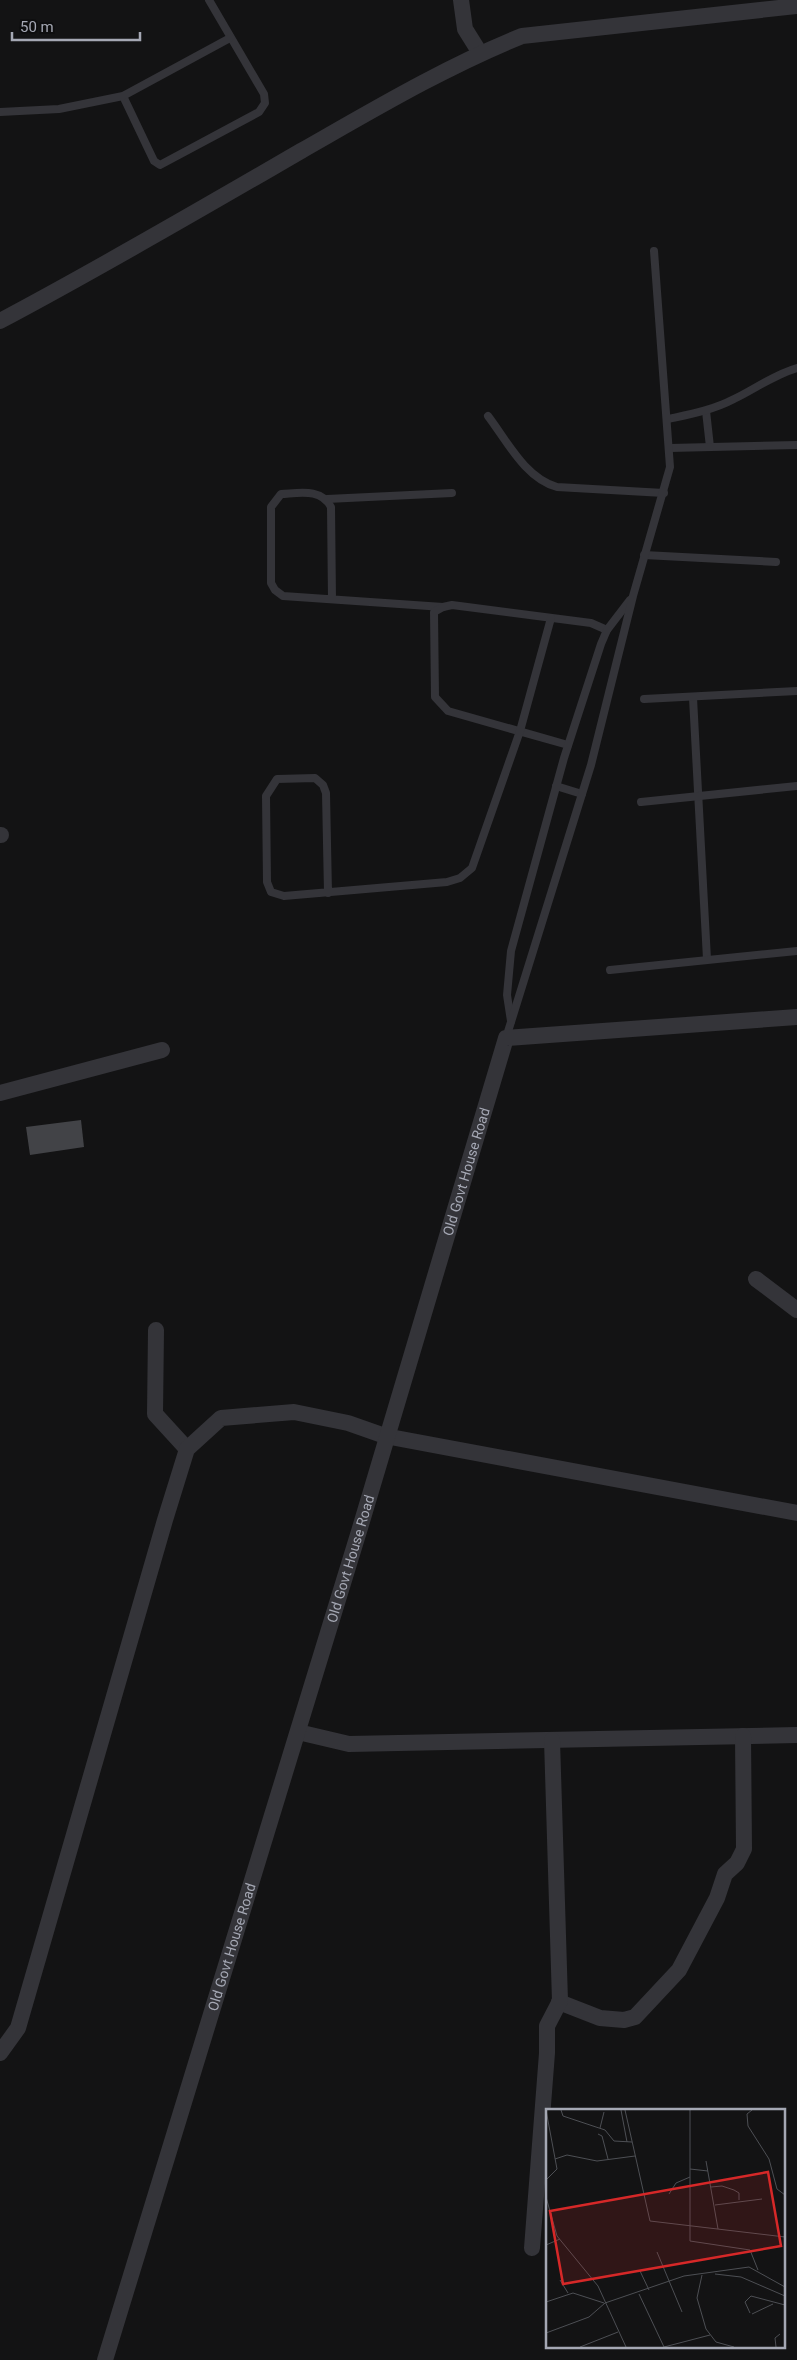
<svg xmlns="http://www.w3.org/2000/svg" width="797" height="2360" font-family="Roboto,sans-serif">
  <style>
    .building { fill: #424347 }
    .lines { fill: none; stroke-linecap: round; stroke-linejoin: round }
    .lane { stroke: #343439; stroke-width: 8 }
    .street { stroke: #343439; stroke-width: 16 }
    .labels { text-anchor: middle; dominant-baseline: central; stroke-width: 4; stroke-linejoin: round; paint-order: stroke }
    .street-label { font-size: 14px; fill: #a5a8b4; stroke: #0e0e0f }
    .inset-road { fill: none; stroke: #4d4f54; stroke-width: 1 }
    .view { fill: #d62828; fill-opacity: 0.15; stroke: #d62828; stroke-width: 2.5 }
    .inset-edge { fill: none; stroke: #a5a8b4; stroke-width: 2.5 }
  </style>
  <rect width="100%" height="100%" fill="#131314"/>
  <path class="building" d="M 81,1120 L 84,1147 L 30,1155 L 26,1127 Z"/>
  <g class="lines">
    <g class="lane">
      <path d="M 123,96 L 154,161 L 160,165 L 259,112 L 265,103 L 264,94 L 209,0"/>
      <path d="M 0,112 L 59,109 L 123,96 L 230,38"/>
      <path d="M 706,411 L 710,447"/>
      <path d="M 488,416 C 507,441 525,478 557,487 L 664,493"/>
      <path d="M 668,419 C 691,414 713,410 734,399 C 755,389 775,374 797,368"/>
      <path d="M 670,448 L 797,445"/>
      <path d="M 327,499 L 452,493"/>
      <path d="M 644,555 L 776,562"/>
      <path d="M 332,599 L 331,507 C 321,488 300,493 281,494 L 271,507 L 271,583 L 275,590 L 283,596 L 443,607"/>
      <path d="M 693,698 L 707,959"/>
      <path d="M 644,699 L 797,691"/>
      <path d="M 568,745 L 448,711 L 435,697 L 434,612 L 443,607 L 452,605 L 591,623 L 607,630"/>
      <path d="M 556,786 L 582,794"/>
      <path d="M 641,802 L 797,786"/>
      <path d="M 328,893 L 326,793 L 323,785 L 315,778 L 277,779 L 266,796 L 267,882 L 271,892 L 284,896 L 447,882 L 460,878 L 472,868 L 520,731 L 551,618"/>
      <path d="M 610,970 L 797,951"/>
      <path d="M 511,1021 L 507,995 L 511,951 L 564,758 L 601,644 L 607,630 L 630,600"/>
      <path d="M 506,1038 L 591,765 L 633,596 L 670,467 L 654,251"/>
    </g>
    <g class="street">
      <path d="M 461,0 L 465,29 L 480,53"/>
      <path d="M 0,321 C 102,267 201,209 301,151 C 373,110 445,67 522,36 L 797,6"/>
      <path d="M 0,835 L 1,835"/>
      <path d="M 0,1093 L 162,1050"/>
      <path d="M 756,1279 L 797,1310"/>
      <path d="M 156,1330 L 155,1414 L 187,1449"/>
      <path d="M 298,1732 L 349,1744 L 797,1735"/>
      <path d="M 559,2002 L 600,2018 L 624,2020 L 635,2017 L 679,1970 L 717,1898 L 725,1874 L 737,1863 L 744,1849 L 743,1736"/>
      <path d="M 0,2053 L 18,2028 L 165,1520 L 187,1449 L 221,1418 L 294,1412 L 348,1423 L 385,1436 L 797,1513"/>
      <path d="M 532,2248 L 547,2053 L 547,2026 L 560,2001 L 552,1740"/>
      <path id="s1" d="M 105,2360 L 360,1528 L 506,1038 L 797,1017"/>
    </g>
  </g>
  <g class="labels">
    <g class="street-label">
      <text stroke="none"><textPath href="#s1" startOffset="1242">Old Govt House Road</textPath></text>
      <text stroke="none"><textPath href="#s1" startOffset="838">Old Govt House Road</textPath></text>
      <text stroke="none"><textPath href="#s1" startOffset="432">Old Govt House Road</textPath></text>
    </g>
  </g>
  <g transform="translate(546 2109)">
    <rect width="239" height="239" fill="#131314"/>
    <path class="inset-road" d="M 15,1 L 17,7 L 59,21 L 68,32 L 86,33M 75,1 L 81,33M 79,1 L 104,112 L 239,128M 144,1 L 144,132 L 204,141 L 212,161M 206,1 L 201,5 L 202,17 L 223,50 L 231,80 L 239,86M 54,19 L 58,3M 52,25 L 56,27 L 62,50M 9,50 L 21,46 L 51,52 L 89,47M 160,52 L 172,120M 144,60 L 162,62M 0,71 L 11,60 L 0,1M 165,78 L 176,77 L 188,81 L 193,84 L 193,91M 123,85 L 130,74 L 144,68M 0,88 L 11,127 L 52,177 L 80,238M 169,96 L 216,90M 0,136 L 14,130M 111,143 L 136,203M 94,162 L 103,181M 169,165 L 195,168 L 239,187M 156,166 L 151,189 L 160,220 L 170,233 L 188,238M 14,171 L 22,184M 93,185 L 118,238 L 164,226M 0,193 L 27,184 L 58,194M 204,204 L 199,193 L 205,187 L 239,196M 206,205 L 227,195M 0,224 L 43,208 L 59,194 L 138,167 L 203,158 L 239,178M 34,238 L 72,223M 230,238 L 229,229 L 234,225"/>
    <path class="view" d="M 222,63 L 235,137 L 17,175 L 4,102 Z"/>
    <rect width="239" height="239" class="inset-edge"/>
  </g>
  <path d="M12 32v8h128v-8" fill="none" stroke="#a5a8b4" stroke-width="2.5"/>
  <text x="20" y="32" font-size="15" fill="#a5a8b4" stroke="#0e0e0f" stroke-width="4" paint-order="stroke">50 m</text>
</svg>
